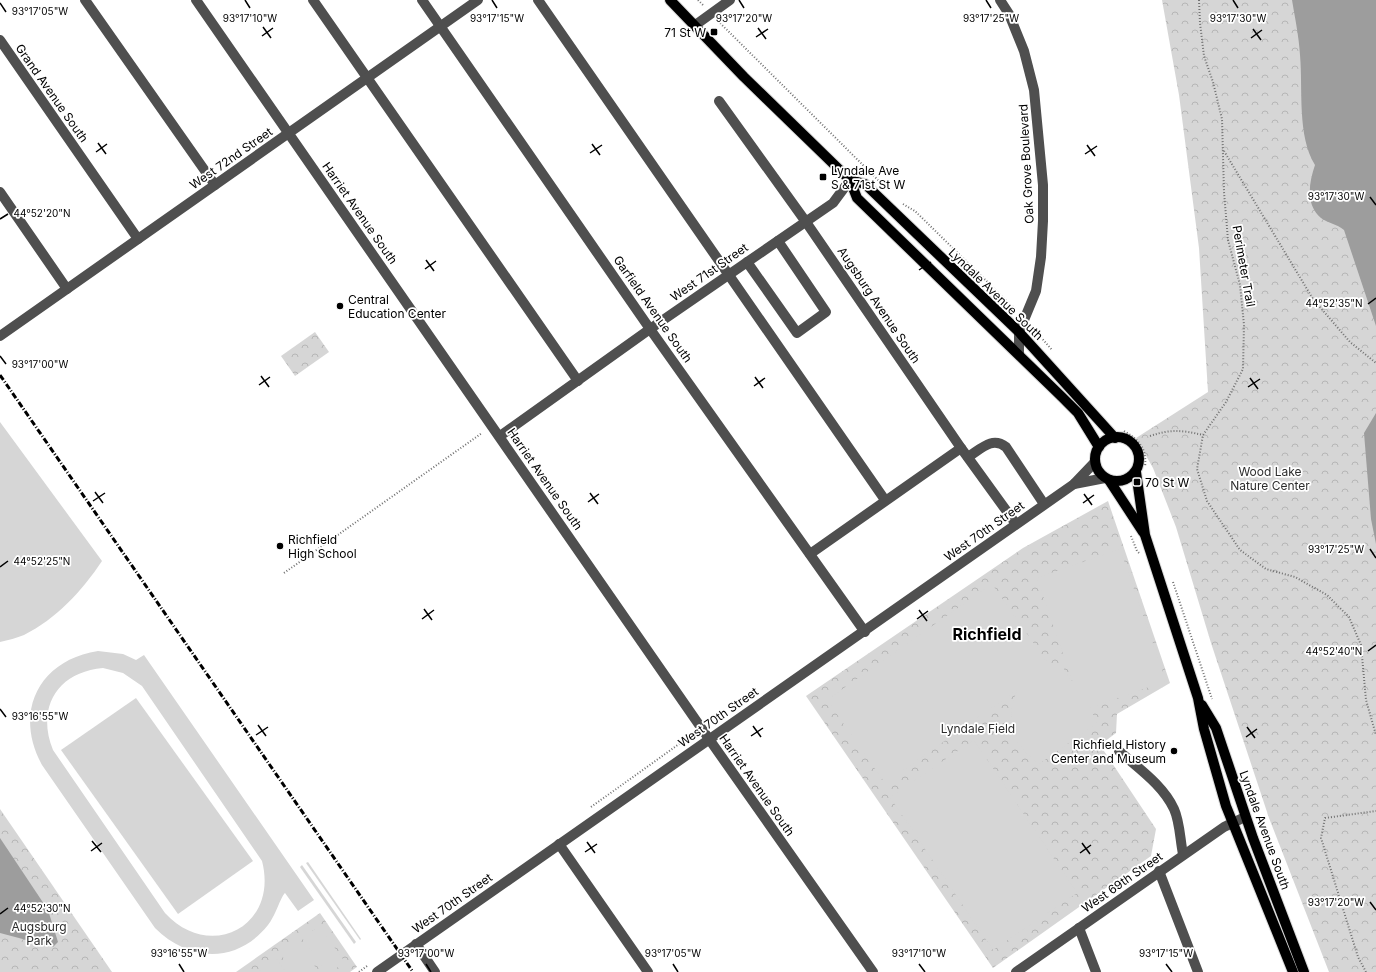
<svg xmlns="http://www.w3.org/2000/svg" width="1376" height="972" font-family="Inter,sans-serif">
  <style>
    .park { fill: url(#park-crowns) }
    .garden { fill: #d6d6d6; fill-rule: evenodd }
    .water { fill: #9d9d9d }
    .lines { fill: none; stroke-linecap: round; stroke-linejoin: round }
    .major-casing { stroke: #dbdbdb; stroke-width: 12 }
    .path { stroke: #717171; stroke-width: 2; stroke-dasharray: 1 2; stroke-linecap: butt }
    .minor { stroke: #4f4f4f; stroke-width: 10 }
    .major { stroke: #000; stroke-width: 10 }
    .rail { stroke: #000; stroke-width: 3; stroke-dasharray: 6 2 1 2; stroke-linecap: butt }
    .ticks { fill: none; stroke: #000; stroke-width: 1.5 }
    .poi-dot { fill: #000; stroke: #fff; stroke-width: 1.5 }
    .labels { text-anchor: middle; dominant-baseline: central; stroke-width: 3.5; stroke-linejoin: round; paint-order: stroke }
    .poi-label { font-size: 12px; fill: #000; stroke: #fff; text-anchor: start }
    .street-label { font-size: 12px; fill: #000; stroke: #fff }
    .park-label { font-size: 12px; fill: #2d2d2d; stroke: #fff }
    .district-label { font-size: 16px; font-weight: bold; fill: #000; stroke: #fff }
    .ticks-label { font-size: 10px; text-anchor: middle; fill: #000; stroke: #fff; stroke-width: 3.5; stroke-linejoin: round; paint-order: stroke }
  </style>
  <defs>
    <pattern id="park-crowns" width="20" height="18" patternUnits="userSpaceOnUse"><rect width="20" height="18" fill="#d6d6d6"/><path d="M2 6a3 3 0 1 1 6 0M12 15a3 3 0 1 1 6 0" fill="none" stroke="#b6b6b6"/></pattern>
  </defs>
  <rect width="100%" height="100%" fill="#fff"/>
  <g class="park">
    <path d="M 1162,0 L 1376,0 L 1376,972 L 1329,972 L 1269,818 L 1211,643 L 1176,527 L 1153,468 L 1136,438 L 1208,392 L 1199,248 L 1179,95 Z"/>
    <path d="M 315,332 L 329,352 L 295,376 L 281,356 Z"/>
    <path d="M 1108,501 L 1170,683 L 1117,714 L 1116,733 L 1100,745 L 1156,829 L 1151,856 L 993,968 L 806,696 L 1023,548 Z"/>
    <path d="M 0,809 L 112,972 L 0,972 Z"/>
    <path d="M 320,913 L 357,967 L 350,972 L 236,972 Z"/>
  </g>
  <g class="garden">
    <path d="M 0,422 L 102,561 C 82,591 56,619 24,635 C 17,638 8,640 0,642 Z"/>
    <path d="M 1120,549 L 1166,681 L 1089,708 L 1098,722 L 1039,764 C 1011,743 1005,722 1017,690 L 885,783 L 827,700 L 992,584 L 1049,665 L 1060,663 L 1073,683 L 1037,578 Z"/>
    <path d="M 98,651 L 123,654 L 136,660 L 144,655 L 314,900 L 298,911 L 285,893 C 281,896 275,917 268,925 C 237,964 189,962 155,928 L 42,765 C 13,712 39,660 98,651 ZM 103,668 L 123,673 L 142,686 L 262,861 C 279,926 210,962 165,913 L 53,750 C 36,708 57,672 103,668 Z"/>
    <path d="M 136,698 L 253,861 L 178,914 L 61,750 Z"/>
    <path d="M 974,740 L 1077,893 L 993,950 L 890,797 Z"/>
    <path d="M 308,862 L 361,939 L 360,940 L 306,863 Z"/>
    <path d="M 302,865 L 356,942 L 354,944 L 300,867 Z"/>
    <path d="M 319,926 L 345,962 L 331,972 L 326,972 L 302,938 Z"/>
    <path d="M 297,942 L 319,972 L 293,972 L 280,953 Z"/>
    <path d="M 275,957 L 286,972 L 261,972 L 259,969 Z"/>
  </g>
  <g class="water">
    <path d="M 1292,0 L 1376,0 L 1376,326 L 1344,230 C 1337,224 1328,223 1321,218 C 1305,204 1309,183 1315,165 C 1297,136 1303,89 1300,55 C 1299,37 1295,18 1292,0 Z"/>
    <path d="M 1376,413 L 1376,544 L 1371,519 L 1364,433 Z"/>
    <path d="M 0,838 L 48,910 L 58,942 L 53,947 L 0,933 Z"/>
  </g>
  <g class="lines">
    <g class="major-casing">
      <g id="major">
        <path d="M 670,0 L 744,77 L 850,180 L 857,198 L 1062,397 L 1078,413 L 1099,447"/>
        <path d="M 850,180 L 865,184 L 1019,332 L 1115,438"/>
        <circle cx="1117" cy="459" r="22"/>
        <path d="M 1136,472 L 1145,535 L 1198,698 L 1204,729 L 1226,806 L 1293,972"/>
        <path d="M 1109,480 L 1143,532"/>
        <path d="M 1202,705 L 1216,728 L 1253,838 L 1304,972"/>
      </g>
    </g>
    <g class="path">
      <path d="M 698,0 L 704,6"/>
      <path d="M 1199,0 L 1200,23 L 1204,56 L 1213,82 L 1222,119 L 1224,192 L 1228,240 L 1240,285 L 1244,325 L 1243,369 L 1226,402 L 1203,435 L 1197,469 L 1207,501 L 1240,550 L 1266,569 L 1295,577 L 1327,595 L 1349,617 L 1361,645 L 1366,700 L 1376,735"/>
      <path d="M 718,21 L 881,183"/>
      <path d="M 1224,151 L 1313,299 L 1350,342 L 1376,363"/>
      <path d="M 903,204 L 915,211 L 1016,310"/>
      <path d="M 1033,328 L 1052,350"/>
      <path d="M 1124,431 C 1139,440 1147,448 1145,467"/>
      <path d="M 1150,436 C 1171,429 1181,430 1203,435"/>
      <path d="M 1131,536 L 1137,551 L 1139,553"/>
      <path d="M 284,573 L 482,433"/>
      <path d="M 1173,582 L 1212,699"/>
      <path d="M 710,723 L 717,718"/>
      <path d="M 591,807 L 693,734"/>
      <path d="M 359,972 L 367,966"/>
      <path d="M 1366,972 L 1358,957 L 1321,838 L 1325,818 L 1376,811"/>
    </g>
    <g class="minor">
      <path d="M 85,0 L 215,185"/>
      <path d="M 196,0 L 702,729 L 873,972"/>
      <path d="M 313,0 L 578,381"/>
      <path d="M 422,0 L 650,329 L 865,632"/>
      <path d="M 538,0 L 885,500"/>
      <path d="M 1000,0 L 1009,14 L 1024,51 L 1034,90 L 1043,185 L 1043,221 L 1041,257 L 1036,291 L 1019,332 L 1019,354"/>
      <path d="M 694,26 L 730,0"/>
      <path d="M 0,40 L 138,239"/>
      <path d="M 719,101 L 806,222 L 961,448 L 1016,524"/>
      <path d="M 0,192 L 67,289"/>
      <path d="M 747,262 L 797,333 L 826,312 L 778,241"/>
      <path d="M 0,336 L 478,0"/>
      <path d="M 500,436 L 650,329 L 833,203 L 850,180"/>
      <path d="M 968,457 C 981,449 992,436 1006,447 L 1044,504"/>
      <path d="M 1074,484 L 1105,478"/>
      <path d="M 810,554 L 961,448"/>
      <path d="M 1119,751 C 1138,768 1163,785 1174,809 C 1180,822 1180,840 1183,854"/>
      <path d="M 559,844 L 648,972"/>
      <path d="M 1159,871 L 1198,972"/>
      <path d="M 1079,928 L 1096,972"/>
      <path d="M 416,944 L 435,972"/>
      <path d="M 377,972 L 1074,484 L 1095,462"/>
      <path d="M 1016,972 L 1224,827 L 1245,817"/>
    </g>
    <use href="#major" class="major"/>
    <path class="rail" d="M 0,375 L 413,972"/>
  </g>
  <path class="ticks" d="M 245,0 L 250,8M 492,0 L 497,8M 739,0 L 744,8M 986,0 L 991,8M 1233,0 L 1238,8M 0,3 L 6,12M 263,27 L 271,38M 758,28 L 766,39M 1253,29 L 1261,40M 262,36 L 273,28M 756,37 L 768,29M 1251,38 L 1262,30M 98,143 L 106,154M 592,144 L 600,155M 1087,145 L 1095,156M 96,152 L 107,144M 590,153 L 602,145M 1085,154 L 1097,146M 1370,197 L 1376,205M 0,219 L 8,214M 426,260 L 434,271M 921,261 L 929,272M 425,269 L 436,261M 919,270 L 931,262M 1368,304 L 1376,298M 0,356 L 6,364M 261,376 L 269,387M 755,377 L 763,388M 1250,378 L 1258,389M 259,385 L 270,377M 754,386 L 765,378M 1248,387 L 1260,379M 95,492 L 103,503M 590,493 L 598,504M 1084,494 L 1092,505M 93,501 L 105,493M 588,502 L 599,494M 1083,503 L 1094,495M 1370,549 L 1376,558M 0,567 L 8,561M 424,609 L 432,620M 919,610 L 927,621M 422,619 L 434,610M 917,619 L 928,611M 1368,651 L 1376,645M 0,709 L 6,717M 258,725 L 266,736M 753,726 L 761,737M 1247,727 L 1255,738M 256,735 L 268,727M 751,736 L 763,728M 1246,737 L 1257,729M 92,841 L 101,852M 587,842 L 595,853M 1082,843 L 1090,854M 91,851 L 102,843M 585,852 L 597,844M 1080,853 L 1091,845M 1370,902 L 1376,910M 0,914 L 8,908M 179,964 L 184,972M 426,964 L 431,972M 673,964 L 678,972M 919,964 L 925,972M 1166,964 L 1172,972"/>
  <g class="poi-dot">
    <rect x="710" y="28" width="8" height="8" rx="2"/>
    <rect x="819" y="173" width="8" height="8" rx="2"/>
    <circle cx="340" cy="306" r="4"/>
    <rect x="1133" y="478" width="8" height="8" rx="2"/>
    <circle cx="280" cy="546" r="4"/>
    <circle cx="1174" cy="751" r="4"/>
  </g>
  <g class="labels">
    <g class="poi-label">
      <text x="706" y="32" text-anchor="end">71 St W</text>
      <text x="831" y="170">Lyndale Ave<tspan x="831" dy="14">S &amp; 71st St W</tspan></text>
      <text x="348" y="299">Central<tspan x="348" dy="14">Education Center</tspan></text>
      <text x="1145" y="482">70 St W</text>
      <text x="288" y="539">Richfield<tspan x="288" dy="14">High School</tspan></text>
      <text x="1166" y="744" text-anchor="end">Richfield History<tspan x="1166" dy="14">Center and Museum</tspan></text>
    </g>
    <g class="street-label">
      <text transform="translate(52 93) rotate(55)">Grand Avenue South</text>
      <text transform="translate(231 158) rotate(-35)">West 72nd Street</text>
      <text transform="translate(1026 164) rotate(-93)">Oak Grove Boulevard</text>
      <text transform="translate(360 213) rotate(55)">Harriet Avenue South</text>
      <text transform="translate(1244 266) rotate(80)">Perimeter Trail</text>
      <text transform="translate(709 272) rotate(-35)">West 71st Street</text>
      <text transform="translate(996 294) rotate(44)">Lyndale Avenue South</text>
      <text transform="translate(879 305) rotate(56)">Augsburg Avenue South</text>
      <text transform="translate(653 309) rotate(55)">Garfield Avenue South</text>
      <text transform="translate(545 479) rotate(55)">Harriet Avenue South</text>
      <text transform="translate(984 531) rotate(-35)">West 70th Street</text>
      <text transform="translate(718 717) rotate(-35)">West 70th Street</text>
      <text transform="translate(757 785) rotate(55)">Harriet Avenue South</text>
      <text transform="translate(1265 830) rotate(70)">Lyndale Avenue South</text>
      <text transform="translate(1122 882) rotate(-35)">West 69th Street</text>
      <text transform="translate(452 903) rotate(-35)">West 70th Street</text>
    </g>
    <g class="park-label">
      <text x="1270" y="471">Wood Lake<tspan x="1270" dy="14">Nature Center</tspan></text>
      <text x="978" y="728">Lyndale Field</text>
      <text x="39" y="926">Augsburg<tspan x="39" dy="14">Park</tspan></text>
    </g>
    <g class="district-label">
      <text x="987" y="634">Richfield</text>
    </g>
  </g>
  <g class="ticks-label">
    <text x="40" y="15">93°17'05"W</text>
    <text x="250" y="22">93°17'10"W</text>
    <text x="497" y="22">93°17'15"W</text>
    <text x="991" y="22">93°17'25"W</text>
    <text x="1238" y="22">93°17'30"W</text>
    <text x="744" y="22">93°17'20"W</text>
    <text x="1336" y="200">93°17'30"W</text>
    <text x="42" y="217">44°52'20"N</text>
    <text x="1334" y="307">44°52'35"N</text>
    <text x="40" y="368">93°17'00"W</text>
    <text x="1336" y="553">93°17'25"W</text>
    <text x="42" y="565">44°52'25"N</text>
    <text x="1334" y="655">44°52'40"N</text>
    <text x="40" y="720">93°16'55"W</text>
    <text x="1336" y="906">93°17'20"W</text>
    <text x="42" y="912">44°52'30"N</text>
    <text x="179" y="957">93°16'55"W</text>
    <text x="426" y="957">93°17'00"W</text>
    <text x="673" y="957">93°17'05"W</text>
    <text x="919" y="957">93°17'10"W</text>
    <text x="1166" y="957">93°17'15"W</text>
  </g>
</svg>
